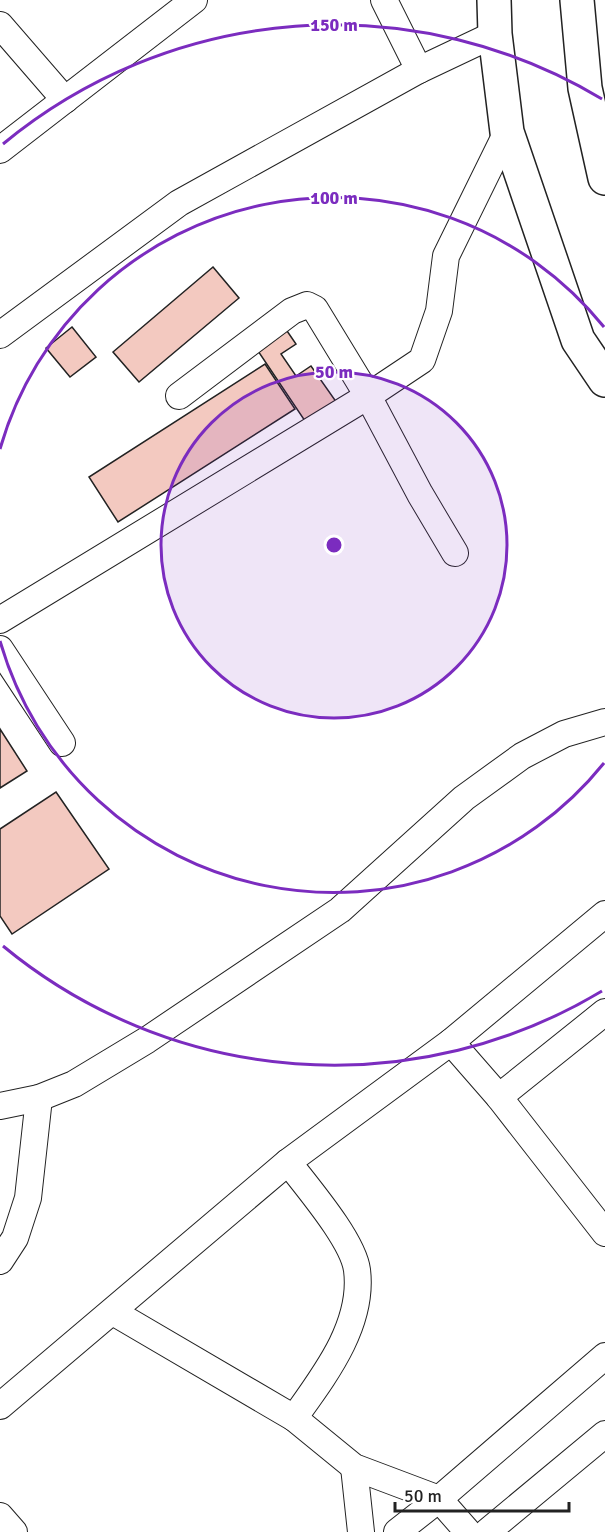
<svg xmlns="http://www.w3.org/2000/svg" width="605" height="1532" font-family="Signika,sans-serif">
  <style>
    .building { fill: #f3c9c0; stroke: #222; stroke-width: 1.5 }
    .lines { fill: none; stroke-linecap: round; stroke-linejoin: round }
    .minor-casing { stroke: #222; stroke-width: 28 }
    .major-casing { stroke: #222; stroke-width: 36 }
    .minor { stroke: #fff; stroke-width: 26 }
    .major { stroke: #fff; stroke-width: 33 }
    .ring { fill: none; stroke: #7b2cbf; stroke-width: 3 }
    .centre { fill: #7b2cbf; stroke: #fff; stroke-width: 3 }
    .ring-label { font-size: 18px; text-anchor: middle; font-weight: bold; fill: #7b2cbf; stroke: #fff; stroke-width: 4.5; stroke-linejoin: round; paint-order: stroke }
  </style>
  <rect width="100%" height="100%" fill="#fff"/>
  <g class="building">
    <path d="M 213,267 L 239,298 L 139,382 L 113,352 Z"/>
    <path d="M 72,327 L 96,357 L 70,377 L 46,348 Z"/>
    <path d="M 285,328 L 296,344 L 281,354 L 296,376 L 311,366 L 337,403 L 307,424 L 256,348 Z"/>
    <path d="M 265,364 L 295,409 L 118,522 L 89,477 Z"/>
    <path d="M 0,729 L 27,771 L 0,788 Z"/>
    <path d="M 56,792 L 109,869 L 12,934 L 0,916 L 0,829 Z"/>
  </g>
  <g class="lines">
    <g class="minor-casing">
      <g id="minor">
        <path d="M 384,0 L 419,70"/>
        <path d="M 0,25 L 65,100"/>
        <path d="M 0,150 L 194,0"/>
        <path d="M 0,335 L 179,203 L 419,70 L 495,34"/>
        <path d="M 179,396 L 292,311 L 307,305 L 315,309 L 368,396 L 420,494 L 455,553"/>
        <path d="M 0,620 L 368,396 L 422,360 L 439,311 L 446,256 L 507,132"/>
        <path d="M 0,649 L 62,743"/>
        <path d="M 451,1042 L 499,1097 L 605,1233"/>
        <path d="M 499,1097 L 605,1012"/>
        <path d="M 0,1106 L 39,1098 L 74,1084 L 147,1040 L 340,910 L 464,798 L 522,756 L 564,734 L 605,722"/>
        <path d="M 288,1162 C 307,1187 353,1240 357,1270 C 364,1325 324,1376 294,1418 L 354,1467 L 439,1499 L 468,1532"/>
        <path d="M 0,1261 L 15,1238 L 28,1198 L 39,1098"/>
        <path d="M 113,1312 L 294,1418"/>
        <path d="M 0,1406 L 288,1162 L 451,1042 L 605,914"/>
        <path d="M 354,1467 L 361,1532"/>
        <path d="M 0,1516 L 14,1532"/>
        <path d="M 397,1532 L 439,1499 L 605,1356"/>
        <path d="M 487,1532 L 605,1434"/>
      </g>
    </g>
    <g class="major-casing">
      <g id="major">
        <path d="M 494,0 L 495,34 L 507,132 L 578,340 L 605,380"/>
        <path d="M 577,0 L 585,88 L 605,178"/>
      </g>
    </g>
    <use href="#minor" class="minor"/>
    <use href="#major" class="major"/>
  </g>
  <circle cx="334" cy="545" r="173" fill="#7b2cbf" fill-opacity=".12"/>
  <g class="ring">
    <circle cx="334" cy="545" r="173"/>
    <path d="M604 763A347 347 0 0 1 0 641M0 449A347 347 0 0 1 604 327"/>
    <path d="M602 991A520 520 0 0 1 3 946M3 144A520 520 0 0 1 602 99"/>
  </g>
  <circle cx="334" cy="545" r="9" class="centre"/>
  <g class="ring-label">
    <text x="334" y="31">150 m</text>
    <text x="334" y="204">100 m</text>
    <text x="334" y="378">50 m</text>
  </g>
  <path d="M395 1502v9h174v-9" fill="none" stroke="#222222" stroke-width="3"/>
  <text x="404" y="1502" font-size="18" fill="#222222" stroke="#ffffff" stroke-width="4.5" paint-order="stroke">50 m</text>
</svg>
